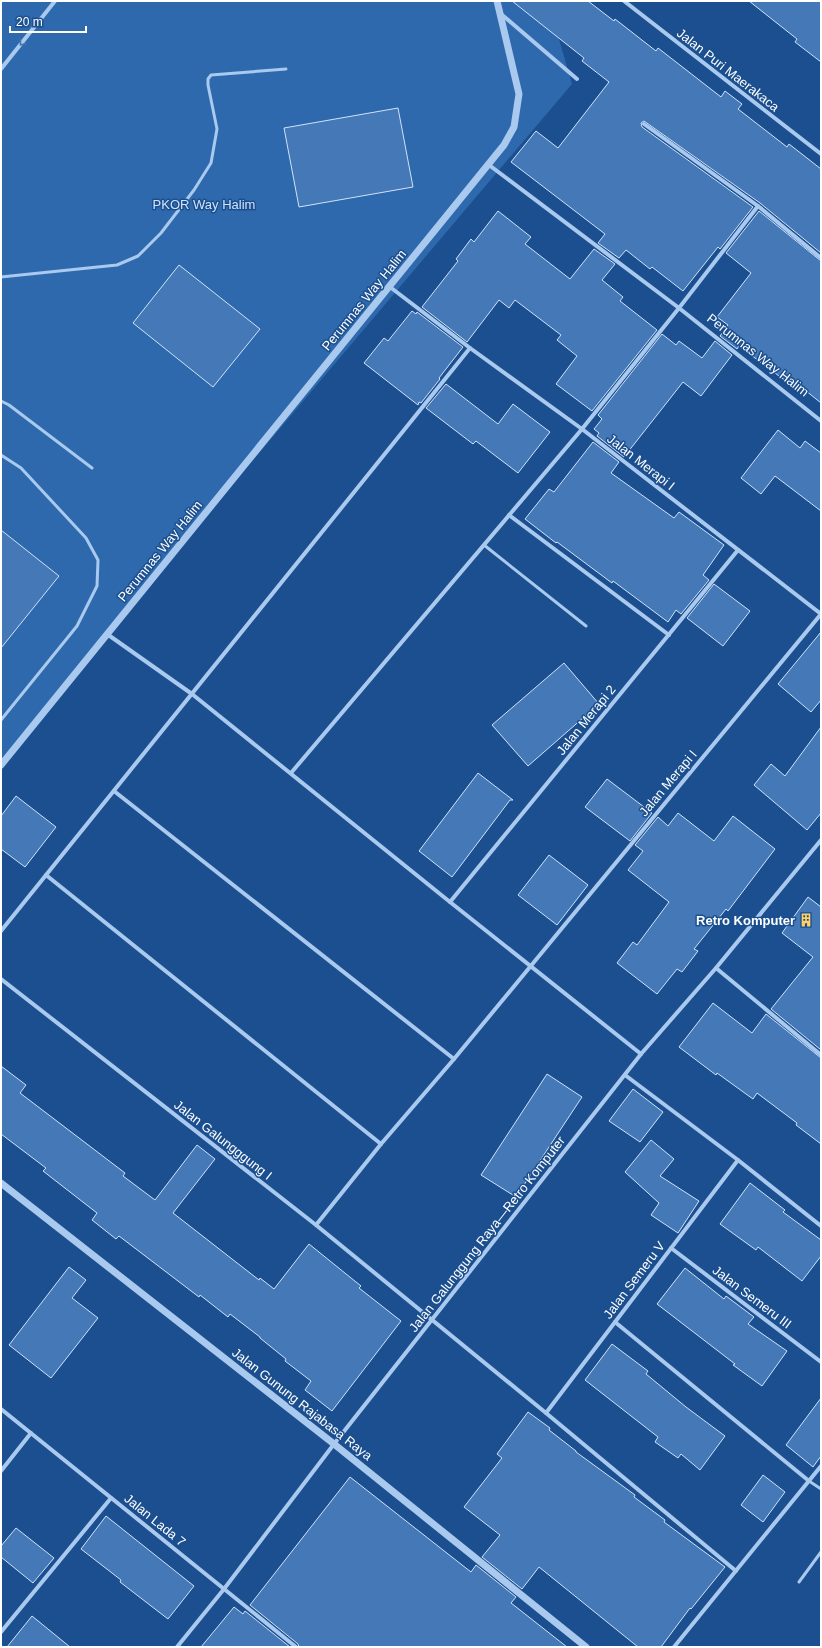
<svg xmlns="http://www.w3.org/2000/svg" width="822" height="1648" font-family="Arial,sans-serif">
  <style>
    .green { fill: #2e69ad }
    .building { fill: #4478b7; stroke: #cfe3fa }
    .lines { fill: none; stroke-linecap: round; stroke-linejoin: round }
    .service { stroke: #a9c9ee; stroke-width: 3 }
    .minor { stroke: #a9c9ee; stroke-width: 4 }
    .tertiary { stroke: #a9c9ee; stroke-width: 7 }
    .oneway { stroke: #4674ac }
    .labels { text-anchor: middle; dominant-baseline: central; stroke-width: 3; stroke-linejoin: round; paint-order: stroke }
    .street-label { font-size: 13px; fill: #fff; stroke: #1b4f8f }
    .park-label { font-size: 13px; fill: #cfe3fa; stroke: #1b4f8f }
    .poi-label { font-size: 13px; font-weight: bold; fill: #fff; stroke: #1b4f8f; text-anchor: end }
  </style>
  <rect width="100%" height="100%" fill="#1b4f8f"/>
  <path class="green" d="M 1,1 L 548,1 L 572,84 L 164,565 L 1,767 Z"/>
  <g class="building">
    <path d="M 512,1 L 588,1 L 614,21 L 615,19 L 656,51 L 658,48 L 721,97 L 725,91 L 742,104 L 738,109 L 787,147 L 789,144 L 821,169 L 821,253 L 760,203 L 644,121 L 641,123 L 642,127 L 753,207 L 720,249 L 718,247 L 683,291 L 652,267 L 650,269 L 626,250 L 619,258 L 598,243 L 605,234 L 511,162 L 536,131 L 558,148 L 609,82 L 582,61 L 584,58 Z"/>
    <path d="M 749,1 L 821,1 L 821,62 L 795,42 L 797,39 Z"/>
    <path d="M 398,108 L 413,187 L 299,207 L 284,128 Z"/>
    <path d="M 498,211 L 531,237 L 525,244 L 570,279 L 594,249 L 615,264 L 602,280 L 623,297 L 620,301 L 657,330 L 592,411 L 556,384 L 577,356 L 557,340 L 561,335 L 515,300 L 509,308 L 499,300 L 467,342 L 422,307 L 458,261 L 456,259 L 471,239 L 474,242 Z"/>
    <path d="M 759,211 L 821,261 L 821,403 L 790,378 L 787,382 L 739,346 L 737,349 L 720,336 L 728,325 L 717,317 L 751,273 L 726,253 Z"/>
    <path d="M 179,265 L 260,329 L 213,387 L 133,323 Z"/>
    <path d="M 412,311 L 416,314 L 417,312 L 463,347 L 439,378 L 440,379 L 421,403 L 419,402 L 418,405 L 364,363 L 384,338 L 388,341 Z"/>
    <path d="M 662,334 L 676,345 L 679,341 L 702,358 L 715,341 L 732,355 L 701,396 L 683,382 L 624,457 L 597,436 L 599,433 L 594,429 L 602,419 L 598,415 Z"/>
    <path d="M 446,384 L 498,424 L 513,404 L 550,432 L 518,473 L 476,441 L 473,444 L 426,408 Z"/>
    <path d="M 778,430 L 800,448 L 805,441 L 821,453 L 821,511 L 775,476 L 761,494 L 741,478 Z"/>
    <path d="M 593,442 L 619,462 L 611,473 L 674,518 L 679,512 L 724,545 L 703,575 L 709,580 L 681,614 L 676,610 L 668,622 L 613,581 L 612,583 L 557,542 L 556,543 L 525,519 L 549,489 L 554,492 Z"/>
    <path d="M 1,530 L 59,576 L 1,648 Z"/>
    <path d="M 714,584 L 750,611 L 723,646 L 687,618 Z"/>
    <path d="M 821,632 L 821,700 L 811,712 L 778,684 Z"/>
    <path d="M 564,663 L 599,704 L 528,766 L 492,725 Z"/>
    <path d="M 821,727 L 821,813 L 807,830 L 754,785 L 771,764 L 785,776 Z"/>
    <path d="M 478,773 L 513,800 L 510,800 L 452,877 L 419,851 Z"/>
    <path d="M 607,779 L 652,813 L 630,841 L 585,807 Z"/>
    <path d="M 16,796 L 56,827 L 25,867 L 1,849 L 1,816 Z"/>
    <path d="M 678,813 L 714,841 L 733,816 L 775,849 L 728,911 L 726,909 L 694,949 L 698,951 L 682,972 L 677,969 L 657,994 L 617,963 L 633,942 L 637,945 L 669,902 L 628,870 L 643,851 L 635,845 L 658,817 L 668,826 Z"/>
    <path d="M 549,855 L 588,885 L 557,925 L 518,895 Z"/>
    <path d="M 808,897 L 821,907 L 821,1050 L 771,1009 L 813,957 L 782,933 Z"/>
    <path d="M 713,1003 L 752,1033 L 766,1014 L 821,1058 L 821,1144 L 796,1125 L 797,1123 L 757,1093 L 753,1099 L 717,1073 L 716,1075 L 679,1047 Z"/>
    <path d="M 1,1066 L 26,1085 L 20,1093 L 125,1173 L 123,1176 L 155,1200 L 197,1145 L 215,1159 L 173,1213 L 259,1280 L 260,1278 L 274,1289 L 309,1244 L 361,1286 L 359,1288 L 401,1321 L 332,1411 L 305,1390 L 311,1381 L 285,1361 L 286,1359 L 260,1338 L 260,1337 L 230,1314 L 228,1317 L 200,1295 L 199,1297 L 119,1236 L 116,1239 L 92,1220 L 97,1213 L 43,1171 L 46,1168 L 1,1134 Z"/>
    <path d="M 547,1074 L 582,1097 L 516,1197 L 481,1175 Z"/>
    <path d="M 633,1089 L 663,1112 L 640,1142 L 609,1121 Z"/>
    <path d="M 651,1140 L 674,1159 L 660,1176 L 699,1201 L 678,1233 L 651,1215 L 659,1203 L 625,1172 Z"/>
    <path d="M 750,1183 L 785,1210 L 783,1212 L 821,1240 L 821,1256 L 802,1281 L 758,1247 L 756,1250 L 720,1224 Z"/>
    <path d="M 69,1267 L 86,1280 L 72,1298 L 98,1318 L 51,1378 L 9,1345 Z"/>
    <path d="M 685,1268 L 724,1299 L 726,1296 L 754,1317 L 748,1324 L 787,1351 L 762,1386 L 733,1365 L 735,1364 L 657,1304 Z"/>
    <path d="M 612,1344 L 648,1371 L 646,1374 L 686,1407 L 725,1436 L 700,1470 L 681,1454 L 678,1458 L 655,1442 L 658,1437 L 585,1380 Z"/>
    <path d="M 821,1398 L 821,1456 L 813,1467 L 786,1445 Z"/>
    <path d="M 528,1412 L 550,1428 L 549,1430 L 576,1451 L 576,1452 L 635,1495 L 634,1497 L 665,1520 L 664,1522 L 725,1567 L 691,1609 L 690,1608 L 661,1647 L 638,1647 L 539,1567 L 522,1589 L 482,1557 L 500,1535 L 464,1507 L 502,1458 L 497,1454 Z"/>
    <path d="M 763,1475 L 785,1492 L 763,1522 L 741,1505 Z"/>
    <path d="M 350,1477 L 471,1572 L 476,1565 L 516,1597 L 511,1603 L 567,1647 L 299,1647 L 298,1644 L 250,1605 Z"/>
    <path d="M 106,1516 L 194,1586 L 168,1619 L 120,1582 L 121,1580 L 81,1549 Z"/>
    <path d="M 16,1528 L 54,1558 L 33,1583 L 1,1557 L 1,1546 Z"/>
    <path d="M 234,1607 L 243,1614 L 245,1611 L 290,1647 L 201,1647 Z"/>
    <path d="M 32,1616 L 70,1647 L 7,1647 Z"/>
  </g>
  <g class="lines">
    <g class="service">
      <path d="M 1,277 L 117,265 L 138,256 L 161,233 L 194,190 L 211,163 L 217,129 L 208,85 L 208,79 L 211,75 L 286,69"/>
      <path d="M 1,401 L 9,405 L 92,468"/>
      <path d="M 1,455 L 21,468 L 86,538 L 98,560 L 97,586 L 77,626 L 1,720"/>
      <path d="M 484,545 L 586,626"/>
      <path d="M 809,1481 L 821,1489"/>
      <path d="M 799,1582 L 821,1552"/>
    </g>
    <g class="minor">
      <path d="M 624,1 L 821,154"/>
      <path d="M 501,14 L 577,79"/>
      <path d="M 1,69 L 55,1"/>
      <path d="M 644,124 L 758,206 L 821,258"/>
      <path d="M 489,165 L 679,308 L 821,421"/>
      <path d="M 390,287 L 470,348 L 582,429 L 821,614"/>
      <path d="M 509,515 L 669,635"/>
      <path d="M 107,634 L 192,694 L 450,902 L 641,1054"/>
      <path d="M 291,773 L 582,429 L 679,308 L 758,206"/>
      <path d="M 114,791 L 454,1059"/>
      <path d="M 46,875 L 381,1144"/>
      <path d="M 450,902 L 738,550"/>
      <path d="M 1,931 L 470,348"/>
      <path d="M 716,968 L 821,1055"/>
      <path d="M 1,979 L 316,1225 L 546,1413 L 736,1571"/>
      <path d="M 625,1075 L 738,1160 L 821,1226"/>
      <path d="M 316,1225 L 381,1144 L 454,1059 L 821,614"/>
      <path d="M 671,1248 L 821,1362"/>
      <path d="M 615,1322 L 809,1481"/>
      <path d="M 1,1409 L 296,1647"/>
      <path d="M 546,1413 L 738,1160"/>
      <path d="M 1,1471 L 31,1433"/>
      <path d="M 1,1632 L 111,1498"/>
      <path d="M 177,1647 L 224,1589 L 334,1444 L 641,1054 L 716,968 L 821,840"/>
      <path d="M 674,1647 L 821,1466"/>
    </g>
    <g class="tertiary">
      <path d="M 1,765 L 504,145 L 514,127 L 519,94 L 497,1"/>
      <path d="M 1,1183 L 334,1444 L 586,1647"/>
    </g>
  </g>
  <defs><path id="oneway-chevron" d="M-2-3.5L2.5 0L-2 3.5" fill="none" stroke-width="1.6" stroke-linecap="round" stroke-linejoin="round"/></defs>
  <use class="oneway" href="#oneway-chevron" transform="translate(22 43) rotate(128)"/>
  <defs>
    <g id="building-bare" transform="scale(1.08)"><path d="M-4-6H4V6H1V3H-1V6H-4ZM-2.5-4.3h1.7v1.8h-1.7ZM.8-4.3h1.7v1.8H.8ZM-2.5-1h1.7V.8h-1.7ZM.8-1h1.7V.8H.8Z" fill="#ffd166" stroke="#1b4f8f" stroke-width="2.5" paint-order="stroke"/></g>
  </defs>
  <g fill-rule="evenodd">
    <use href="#building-bare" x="806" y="920"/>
  </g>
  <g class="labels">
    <g class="street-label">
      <text transform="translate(728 70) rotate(38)">Jalan Puri Maerakaca</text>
      <text transform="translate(364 300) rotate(-51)">Perumnas Way Halim</text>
      <text transform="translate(758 355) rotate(38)">Perumnas Way Halim</text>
      <text transform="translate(641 462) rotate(38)">Jalan Merapi I</text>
      <text transform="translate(160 551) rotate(-51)">Perumnas Way Halim</text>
      <text transform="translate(586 720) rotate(-51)">Jalan Merapi 2</text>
      <text transform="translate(668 783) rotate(-50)">Jalan Merapi I</text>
      <text transform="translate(223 1140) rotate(38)">Jalan Galungggung I</text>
      <text transform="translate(487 1234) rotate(-52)">Jalan Galunggung Raya—Retro Komputer</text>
      <text transform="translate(634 1280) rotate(-53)">Jalan Semeru V</text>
      <text transform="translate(752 1297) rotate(37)">Jalan Semeru III</text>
      <text transform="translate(302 1404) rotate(38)">Jalan Gunung Rajabasa Raya</text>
      <text transform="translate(155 1520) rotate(39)">Jalan Lada 7</text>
    </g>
    <g class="park-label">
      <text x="204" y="204">PKOR Way Halim</text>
    </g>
    <g class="poi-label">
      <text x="795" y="920">Retro Komputer</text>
    </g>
  </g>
  <rect width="822" height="1648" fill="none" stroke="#ffffff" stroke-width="4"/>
  <path d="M10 26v6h76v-6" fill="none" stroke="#ffffff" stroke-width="2"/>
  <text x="16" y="26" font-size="12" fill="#ffffff" stroke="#1b4f8f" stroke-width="3" paint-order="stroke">20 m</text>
</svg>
